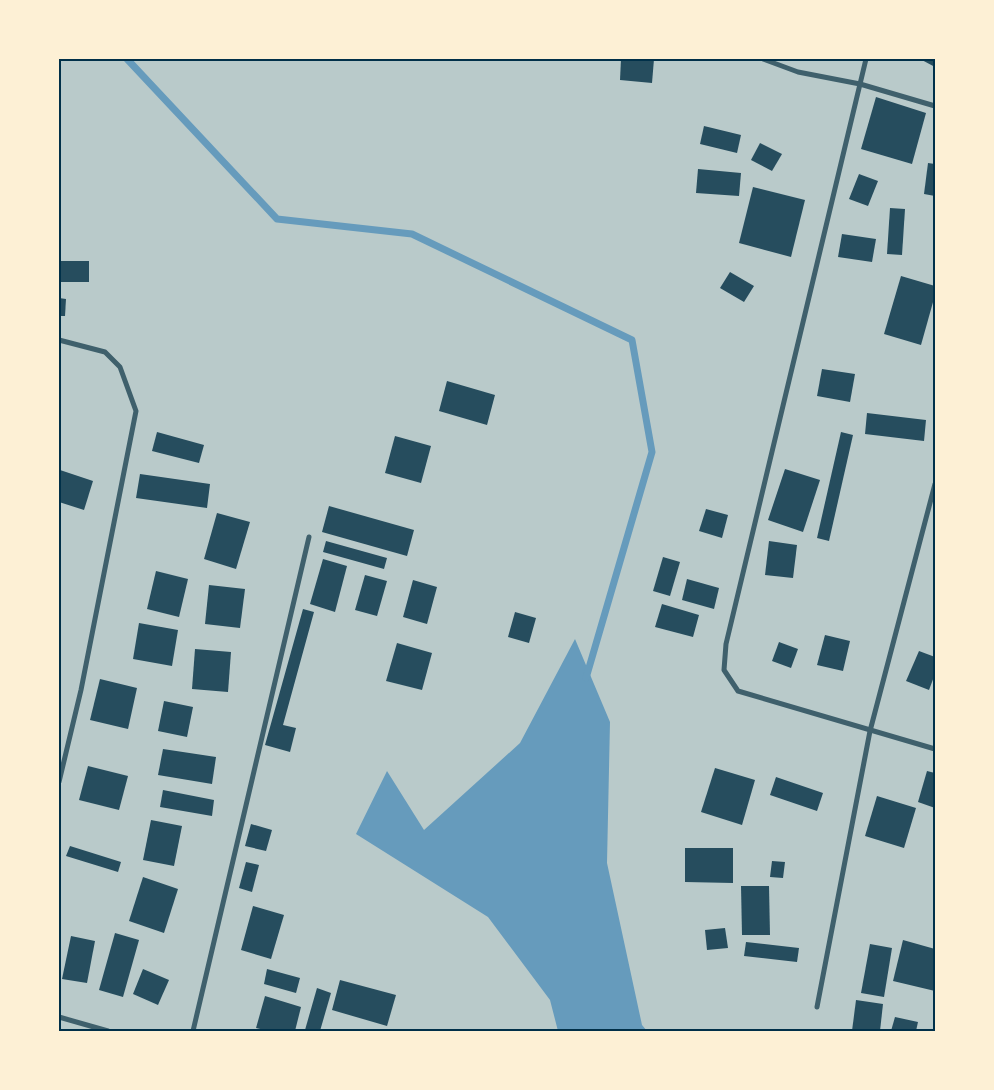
<svg xmlns="http://www.w3.org/2000/svg" width="994" height="1090" font-family="'Source Sans 3',sans-serif">
  <style>
    .green { fill: #b9caca }
    .water { fill: #669bbc }
    .lines { fill: none; stroke-linecap: round; stroke-linejoin: round }
    .stream { stroke: #669bbc; stroke-width: 7 }
    .building { fill: #264d5e }
    .minor { stroke: #3f606c; stroke-width: 5 }
    .neatline { fill: none; stroke: #003049; stroke-width: 2 }
  </style>
  <rect width="100%" height="100%" fill="#fdf0d5"/>
  <rect class="green" x="59" y="59" width="876" height="972"/>
  <path class="water" d="M 575,639 L 610,722 L 607,863 L 642,1025 L 647,1031 L 558,1031 L 550,1000 L 488,917 L 356,834 L 387,771 L 424,830 L 520,743 Z"/>
  <g class="lines">
    <path class="stream" d="M 127,59 L 277,219 L 412,234 L 632,340 L 652,452 L 586,678"/>
  </g>
  <g class="building">
    <path d="M 621,59 L 654,59 L 652,83 L 620,80 Z"/>
    <path d="M 920,59 L 935,59 L 935,67 Z"/>
    <path d="M 876,97 L 926,113 L 912,164 L 861,149 Z"/>
    <path d="M 704,126 L 741,135 L 737,153 L 700,144 Z"/>
    <path d="M 760,143 L 782,154 L 772,171 L 751,160 Z"/>
    <path d="M 928,163 L 935,164 L 935,196 L 924,194 Z"/>
    <path d="M 698,169 L 741,173 L 739,196 L 696,193 Z"/>
    <path d="M 859,174 L 878,181 L 868,206 L 849,199 Z"/>
    <path d="M 753,187 L 805,200 L 791,257 L 739,243 Z"/>
    <path d="M 890,208 L 905,209 L 902,255 L 887,254 Z"/>
    <path d="M 842,234 L 876,239 L 872,262 L 838,257 Z"/>
    <rect x="59" y="261" width="30" height="21"/>
    <path d="M 730,272 L 754,286 L 744,302 L 720,288 Z"/>
    <path d="M 901,276 L 935,286 L 935,295 L 921,345 L 884,334 Z"/>
    <path d="M 59,298 L 66,299 L 65,316 L 59,316 Z"/>
    <path d="M 822,369 L 855,374 L 850,402 L 817,396 Z"/>
    <path d="M 447,381 L 495,395 L 487,425 L 439,411 Z"/>
    <path d="M 867,413 L 926,420 L 924,441 L 865,434 Z"/>
    <path d="M 157,432 L 204,445 L 199,463 L 152,451 Z"/>
    <path d="M 841,432 L 853,435 L 829,541 L 817,538 Z"/>
    <path d="M 395,436 L 431,446 L 421,483 L 385,473 Z"/>
    <path d="M 785,469 L 820,480 L 803,532 L 768,520 Z"/>
    <path d="M 60,470 L 93,481 L 84,510 L 59,502 Z"/>
    <path d="M 140,474 L 210,484 L 207,508 L 136,498 Z"/>
    <path d="M 329,506 L 414,530 L 407,556 L 322,532 Z"/>
    <path d="M 706,509 L 728,515 L 722,538 L 699,531 Z"/>
    <path d="M 217,513 L 250,522 L 236,569 L 204,559 Z"/>
    <path d="M 326,541 L 387,558 L 384,569 L 323,552 Z"/>
    <path d="M 769,541 L 797,545 L 793,578 L 765,575 Z"/>
    <path d="M 663,557 L 680,562 L 670,596 L 653,591 Z"/>
    <path d="M 323,559 L 347,566 L 335,612 L 310,604 Z"/>
    <path d="M 156,571 L 188,579 L 179,617 L 147,609 Z"/>
    <path d="M 365,575 L 387,581 L 377,616 L 355,610 Z"/>
    <path d="M 687,579 L 719,588 L 714,609 L 682,600 Z"/>
    <path d="M 413,580 L 437,587 L 427,624 L 403,617 Z"/>
    <path d="M 209,585 L 245,589 L 240,628 L 205,624 Z"/>
    <path d="M 662,604 L 699,615 L 693,637 L 655,627 Z"/>
    <path d="M 303,609 L 314,612 L 283,725 L 296,728 L 290,752 L 265,745 Z"/>
    <path d="M 515,612 L 536,618 L 529,643 L 508,637 Z"/>
    <path d="M 139,623 L 178,630 L 172,666 L 133,659 Z"/>
    <path d="M 825,635 L 850,641 L 843,671 L 817,665 Z"/>
    <path d="M 779,642 L 798,649 L 791,668 L 772,661 Z"/>
    <path d="M 397,643 L 432,653 L 422,690 L 386,681 Z"/>
    <path d="M 195,649 L 231,652 L 228,692 L 192,689 Z"/>
    <path d="M 919,651 L 935,657 L 935,674 L 929,690 L 906,681 Z"/>
    <path d="M 100,679 L 137,688 L 128,729 L 90,720 Z"/>
    <path d="M 164,701 L 193,707 L 187,737 L 158,731 Z"/>
    <path d="M 163,749 L 216,757 L 212,784 L 158,775 Z"/>
    <path d="M 88,766 L 128,776 L 119,810 L 79,800 Z"/>
    <path d="M 715,768 L 755,780 L 742,825 L 701,812 Z"/>
    <path d="M 927,771 L 935,773 L 935,808 L 918,802 Z"/>
    <path d="M 776,777 L 823,793 L 817,811 L 770,795 Z"/>
    <path d="M 163,790 L 214,800 L 212,816 L 160,807 Z"/>
    <path d="M 877,796 L 916,808 L 904,848 L 865,836 Z"/>
    <path d="M 151,820 L 182,826 L 174,866 L 143,860 Z"/>
    <path d="M 251,824 L 272,830 L 266,851 L 245,846 Z"/>
    <path d="M 70,846 L 121,862 L 118,872 L 66,856 Z"/>
    <path d="M 685,848 L 733,848 L 733,883 L 685,882 Z"/>
    <path d="M 772,861 L 785,862 L 783,878 L 770,877 Z"/>
    <path d="M 246,862 L 259,865 L 252,892 L 239,888 Z"/>
    <path d="M 143,877 L 178,889 L 164,933 L 129,921 Z"/>
    <path d="M 741,886 L 769,886 L 770,935 L 742,935 Z"/>
    <path d="M 253,906 L 284,915 L 271,959 L 241,950 Z"/>
    <path d="M 725,928 L 728,948 L 707,950 L 705,930 Z"/>
    <path d="M 115,933 L 139,940 L 123,997 L 99,990 Z"/>
    <path d="M 71,936 L 95,941 L 87,983 L 62,979 Z"/>
    <path d="M 903,940 L 935,949 L 935,991 L 893,981 Z"/>
    <path d="M 746,942 L 799,948 L 797,962 L 744,956 Z"/>
    <path d="M 870,944 L 892,948 L 884,997 L 861,993 Z"/>
    <path d="M 143,969 L 169,980 L 158,1005 L 133,994 Z"/>
    <path d="M 267,969 L 300,978 L 296,993 L 264,984 Z"/>
    <path d="M 340,980 L 396,995 L 387,1026 L 332,1010 Z"/>
    <path d="M 317,988 L 331,993 L 320,1031 L 310,1031 L 305,1030 Z"/>
    <path d="M 265,996 L 301,1007 L 295,1031 L 269,1031 L 256,1028 Z"/>
    <path d="M 856,1000 L 883,1004 L 880,1031 L 852,1031 Z"/>
    <path d="M 895,1017 L 918,1022 L 916,1031 L 891,1031 Z"/>
  </g>
  <g class="lines">
    <g class="minor">
      <path d="M 763,59 L 798,72 L 860,84 L 935,106"/>
      <path d="M 866,59 L 726,644 L 724,670 L 738,691 L 935,749"/>
      <path d="M 59,340 L 105,352 L 120,367 L 136,411 L 81,690 L 59,782"/>
      <path d="M 817,1007 L 870,731 L 935,484"/>
      <path d="M 59,1017 L 108,1031"/>
      <path d="M 193,1031 L 309,537"/>
    </g>
  </g>
  <rect width="994" height="1090" fill="none" stroke="#fdf0d5" stroke-width="120"/>
  <rect x="60" y="60" width="874" height="970" class="neatline"/>
</svg>
